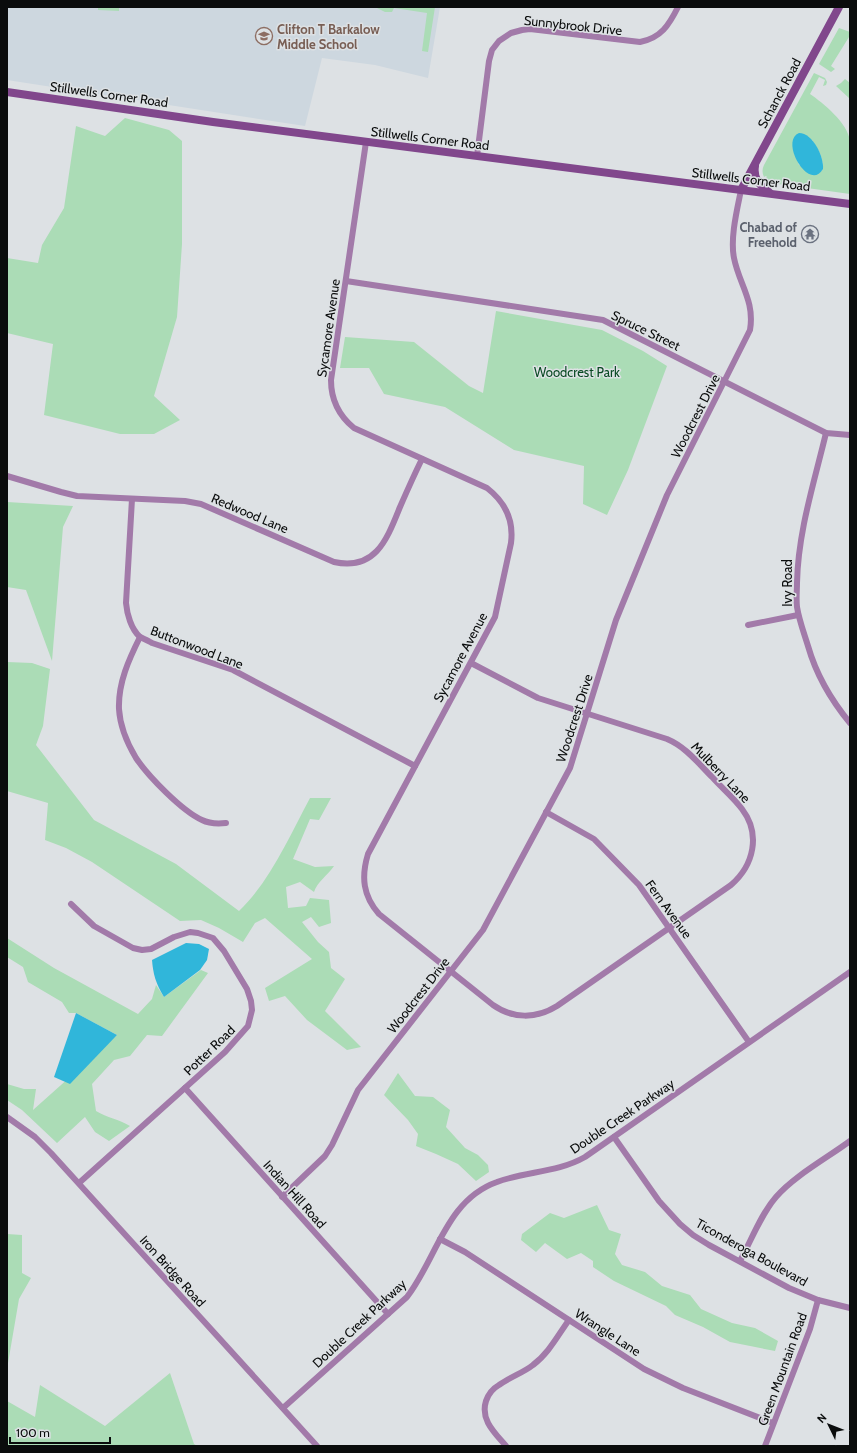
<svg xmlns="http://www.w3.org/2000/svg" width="857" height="1453" font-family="Cabin,sans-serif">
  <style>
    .built { fill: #cdd7df }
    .green { fill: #abdcb6; fill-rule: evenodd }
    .water { fill: #30b6da }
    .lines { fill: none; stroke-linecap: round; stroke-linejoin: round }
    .street { stroke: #a27aa9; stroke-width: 6 }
    .secondary { stroke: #81478c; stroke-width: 8 }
    .labels { text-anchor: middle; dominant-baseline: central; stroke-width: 3; stroke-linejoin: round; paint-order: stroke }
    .street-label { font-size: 13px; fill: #0a0c0c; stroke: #dde1e4 }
    .education-label { font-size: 13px; font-weight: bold; fill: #785e54; stroke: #dde1e4; text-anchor: start }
    .worship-label { font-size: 13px; font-weight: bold; fill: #5b616d; stroke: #dde1e4; text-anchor: end }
    .park-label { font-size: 13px; fill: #084922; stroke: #dde1e4 }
  </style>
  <rect width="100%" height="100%" fill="#dde1e4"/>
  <path class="built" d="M 7,7 L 440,7 L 428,78 L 375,65 L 322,58 L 305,126 L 7,80 Z"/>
  <g class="green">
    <path d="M 98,7 L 119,7 L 119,11 L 98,10 Z"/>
    <path d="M 375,7 L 435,7 L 428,52 L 422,51 L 427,13 L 394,8 L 392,12 L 385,12 Z"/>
    <path d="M 839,28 L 850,32 L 850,37 L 849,37 L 831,66 L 835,69 L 831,72 L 819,64 Z"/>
    <path d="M 814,73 L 825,78 L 827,82 L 826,85 L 823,86 L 825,80 L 819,77 L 810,94 C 823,103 848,123 850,141 C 852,158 850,177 850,194 L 771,183 L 765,179 L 767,177 L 766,176 L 764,177 C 762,173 762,169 764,165 ZM 812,140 C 818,149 825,160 822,171 L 799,165 L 793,147 Z"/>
    <path d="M 845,79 L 850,83 L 850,98 L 849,98 L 836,86 L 841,83 Z"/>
    <path d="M 125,118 L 169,130 L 182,141 L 182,244 L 177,317 L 154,396 L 180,420 L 154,434 L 120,434 L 44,415 L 53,344 L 7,333 L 7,258 L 38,263 L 42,245 L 64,208 L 76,126 L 105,136 Z"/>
    <path d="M 496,311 L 602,330 L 643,351 L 667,366 L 628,470 L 607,515 L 583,504 L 584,466 L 514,450 L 445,407 L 384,394 L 369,368 L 340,368 L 345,337 L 414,342 L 469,386 L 483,393 Z"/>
    <path d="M 7,502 L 73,506 L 63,527 L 52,661 L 26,590 L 7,587 Z"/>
    <path d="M 7,662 L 32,663 L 50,669 L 43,726 L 36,745 L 94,820 L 176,864 L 239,911 C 271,880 289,837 310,798 L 331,798 L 319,820 L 310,819 L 293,859 L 315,867 L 334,866 C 328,875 317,882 314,892 L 300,882 L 286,887 L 288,908 L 306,906 L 310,898 L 329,900 L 331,923 L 319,927 L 311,917 L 302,922 L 318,942 L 329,952 L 331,968 L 345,979 L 325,1011 L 361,1047 L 347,1050 L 307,1020 L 285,996 L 269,1001 L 265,988 L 312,959 L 265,918 L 255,923 L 243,942 L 219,928 L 201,920 L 180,921 L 92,862 L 66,848 L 45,840 L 48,803 L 7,791 Z"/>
    <path d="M 7,938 L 54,968 L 138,1014 L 152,999 L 156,985 L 164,997 L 201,970 L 208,973 L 162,1036 L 147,1035 L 130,1056 L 114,1060 L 92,1084 L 96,1111 C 107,1118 119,1119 130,1126 L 109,1141 L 95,1132 L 85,1117 L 57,1143 L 22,1110 L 7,1100 L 7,1084 L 24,1089 L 36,1089 L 33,1110 L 117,1035 L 76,1013 L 69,1013 L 62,1002 L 28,982 L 23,967 L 7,957 Z"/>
    <path d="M 398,1073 L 415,1096 L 433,1097 L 450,1110 L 446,1127 L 465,1148 L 478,1155 L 488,1165 L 489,1172 L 476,1181 L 458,1164 L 436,1154 L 416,1146 L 418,1134 L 408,1120 L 384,1095 Z"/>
    <path d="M 597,1205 L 609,1230 L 621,1234 L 615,1254 L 622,1265 L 645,1272 L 662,1286 L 690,1295 L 701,1309 L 732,1323 L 755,1328 L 778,1341 L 775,1351 L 730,1342 L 703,1327 L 675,1315 L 666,1306 L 614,1281 L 593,1267 L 593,1261 L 581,1253 L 567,1259 L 545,1243 L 536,1252 L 521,1240 L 522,1234 L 550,1213 L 564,1218 Z"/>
    <path d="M 7,1234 L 22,1235 L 22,1273 L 31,1278 L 19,1299 L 7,1369 Z"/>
    <path d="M 170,1373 L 194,1444 L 197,1446 L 7,1446 L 7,1401 L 35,1417 L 40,1385 L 105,1426 Z"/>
  </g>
  <g class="water">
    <path d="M 799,133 C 813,133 824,157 823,169 C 809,193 779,141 799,133 Z"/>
    <path d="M 186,943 L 199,944 L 209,949 L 207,960 L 200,970 L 164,997 C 156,984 153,974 152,960 Z"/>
    <path d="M 76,1013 L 117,1035 L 70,1084 L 54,1077 Z"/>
  </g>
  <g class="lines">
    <g class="street">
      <path d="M 366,142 L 331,380 C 331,400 338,415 354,428 L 487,488 C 505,502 514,520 511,543 L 495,617 L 368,854 C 361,877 363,896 379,914 L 493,1005 C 513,1019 536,1019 557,1006 L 731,885 C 754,865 761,834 742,809 C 734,798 722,788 713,778 C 698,763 686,747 667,739 L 538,698 L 471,663"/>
      <path d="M 477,156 L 489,61 L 492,50 L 499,41 L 511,33 L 522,30 L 530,29 L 640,42 C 661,38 669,25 678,7"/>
      <path d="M 346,281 L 603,320 L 826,433 L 850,435"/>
      <path d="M 826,433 C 814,483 798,532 797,583 C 797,591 796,599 797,607 C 799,620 804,633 808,646 C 816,674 831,700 850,723"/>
      <path d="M 7,476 L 61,492 L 77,496 L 185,501 L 201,504 L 334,562 C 376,571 387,539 400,507 C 407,491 414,475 422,459"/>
      <path d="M 132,499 L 126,603 C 127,614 131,629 140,637 C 144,639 149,641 152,643 L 233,670 L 415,766"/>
      <path d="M 748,625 L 798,615"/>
      <path d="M 140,637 C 129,659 118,683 119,709 C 120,726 127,743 136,758 C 148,776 182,811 202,820 C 210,824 217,824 226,823"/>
      <path d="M 546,812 L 594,839 L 639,885 L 749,1042"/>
      <path d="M 71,904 L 94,926 L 133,948 L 142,950 L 151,949 L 174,937 L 190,932 L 198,933 L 213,938 L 224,951 L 247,989 L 251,1001 L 252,1010 L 248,1026 L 225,1052 L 79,1183"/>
      <path d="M 185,1088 L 388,1314"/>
      <path d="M 7,1117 L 35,1137 L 51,1153 L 317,1446"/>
      <path d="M 614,1137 L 659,1201 L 680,1224 L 693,1235 L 709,1245 L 789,1288 L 818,1300 L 850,1308"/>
      <path d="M 282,1197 L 325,1156 L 332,1145 L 358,1090 L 483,930 L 570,768 L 616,620 L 667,495 L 750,330 C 755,301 739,284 734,258 C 730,238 737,210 741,190"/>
      <path d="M 440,1239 L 465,1252 L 644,1369 L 683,1388 L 773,1423"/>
      <path d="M 740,1261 C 751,1241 761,1214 776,1197 C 794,1176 827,1158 850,1141"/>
      <path d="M 283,1408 L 407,1297 C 437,1258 446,1200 497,1182 C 526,1171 557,1173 585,1157 L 850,972"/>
      <path d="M 506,1446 C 495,1433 480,1420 486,1401 C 488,1395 492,1389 499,1385 C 510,1377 523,1373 533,1365 C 549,1353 558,1335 569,1320"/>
      <path d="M 765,1446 L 810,1329 L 818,1300"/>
    </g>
    <g class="secondary">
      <path d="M 7,92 L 213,122 L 850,204"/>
      <path d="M 755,166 C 753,178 759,185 769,192"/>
      <path d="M 741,190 L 839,7"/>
    </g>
  </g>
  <defs>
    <g id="school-ring" transform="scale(0.9)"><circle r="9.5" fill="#dde1e4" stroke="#8d6e63" stroke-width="1.5"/><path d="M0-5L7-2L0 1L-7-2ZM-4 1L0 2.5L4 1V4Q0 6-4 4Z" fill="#8d6e63"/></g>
    <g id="temple-ring" transform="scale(0.9)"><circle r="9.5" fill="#dde1e4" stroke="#6b7280" stroke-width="1.5"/><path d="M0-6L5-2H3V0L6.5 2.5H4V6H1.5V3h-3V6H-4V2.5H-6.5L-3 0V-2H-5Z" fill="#6b7280"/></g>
  </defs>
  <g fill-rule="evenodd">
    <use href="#school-ring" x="264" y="36"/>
    <use href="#temple-ring" x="810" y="234"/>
  </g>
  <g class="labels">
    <g class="street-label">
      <text transform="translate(573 25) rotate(6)">Sunnybrook Drive</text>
      <text transform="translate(779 93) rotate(-62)">Schanck Road</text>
      <text transform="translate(109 94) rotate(8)">Stillwells Corner Road</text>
      <text transform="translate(430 138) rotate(7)">Stillwells Corner Road</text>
      <text transform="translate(751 179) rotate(7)">Stillwells Corner Road</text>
      <text transform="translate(328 328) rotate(-82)">Sycamore Avenue</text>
      <text transform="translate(646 330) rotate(26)">Spruce Street</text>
      <text transform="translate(695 416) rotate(-63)">Woodcrest Drive</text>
      <text transform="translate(250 513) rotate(23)">Redwood Lane</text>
      <text transform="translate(787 583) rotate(-90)">Ivy Road</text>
      <text transform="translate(197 647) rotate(21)">Buttonwood Lane</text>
      <text transform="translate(460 657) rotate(-62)">Sycamore Avenue</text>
      <text transform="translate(574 718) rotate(-72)">Woodcrest Drive</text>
      <text transform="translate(721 772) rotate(46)">Mulberry Lane</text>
      <text transform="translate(669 909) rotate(54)">Fern Avenue</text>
      <text transform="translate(418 995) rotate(-52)">Woodcrest Drive</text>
      <text transform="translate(209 1050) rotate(-44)">Potter Road</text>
      <text transform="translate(622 1116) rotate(-34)">Double Creek Parkway</text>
      <text transform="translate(295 1194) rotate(48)">Indian Hill Road</text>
      <text transform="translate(752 1252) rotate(29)">Ticonderoga Boulevard</text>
      <text transform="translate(173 1271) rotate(48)">Iron Bridge Road</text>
      <text transform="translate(359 1323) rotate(-43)">Double Creek Parkway</text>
      <text transform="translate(608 1332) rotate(33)">Wrangle Lane</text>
      <text transform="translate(782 1369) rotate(-70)">Green Mountain Road</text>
    </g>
    <g class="education-label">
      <text x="277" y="29">Clifton T Barkalow<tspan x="277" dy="15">Middle School</tspan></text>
    </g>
    <g class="worship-label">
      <text x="797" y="227">Chabad of<tspan x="797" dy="15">Freehold</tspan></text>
    </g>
    <g class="park-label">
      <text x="577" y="372">Woodcrest Park</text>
    </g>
  </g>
  <rect width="857" height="1453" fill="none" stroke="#0a0c0c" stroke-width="16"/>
  <g transform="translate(829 1425) rotate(313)" stroke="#dde1e4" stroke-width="3" paint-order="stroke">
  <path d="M0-3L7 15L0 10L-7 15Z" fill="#0a0c0c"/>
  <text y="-6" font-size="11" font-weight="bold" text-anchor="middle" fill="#0a0c0c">N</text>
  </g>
  <path d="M10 1437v6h100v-6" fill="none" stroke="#0a0c0c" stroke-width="2"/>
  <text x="16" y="1437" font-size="12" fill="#0a0c0c" stroke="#dde1e4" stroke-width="3" paint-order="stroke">100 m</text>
</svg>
